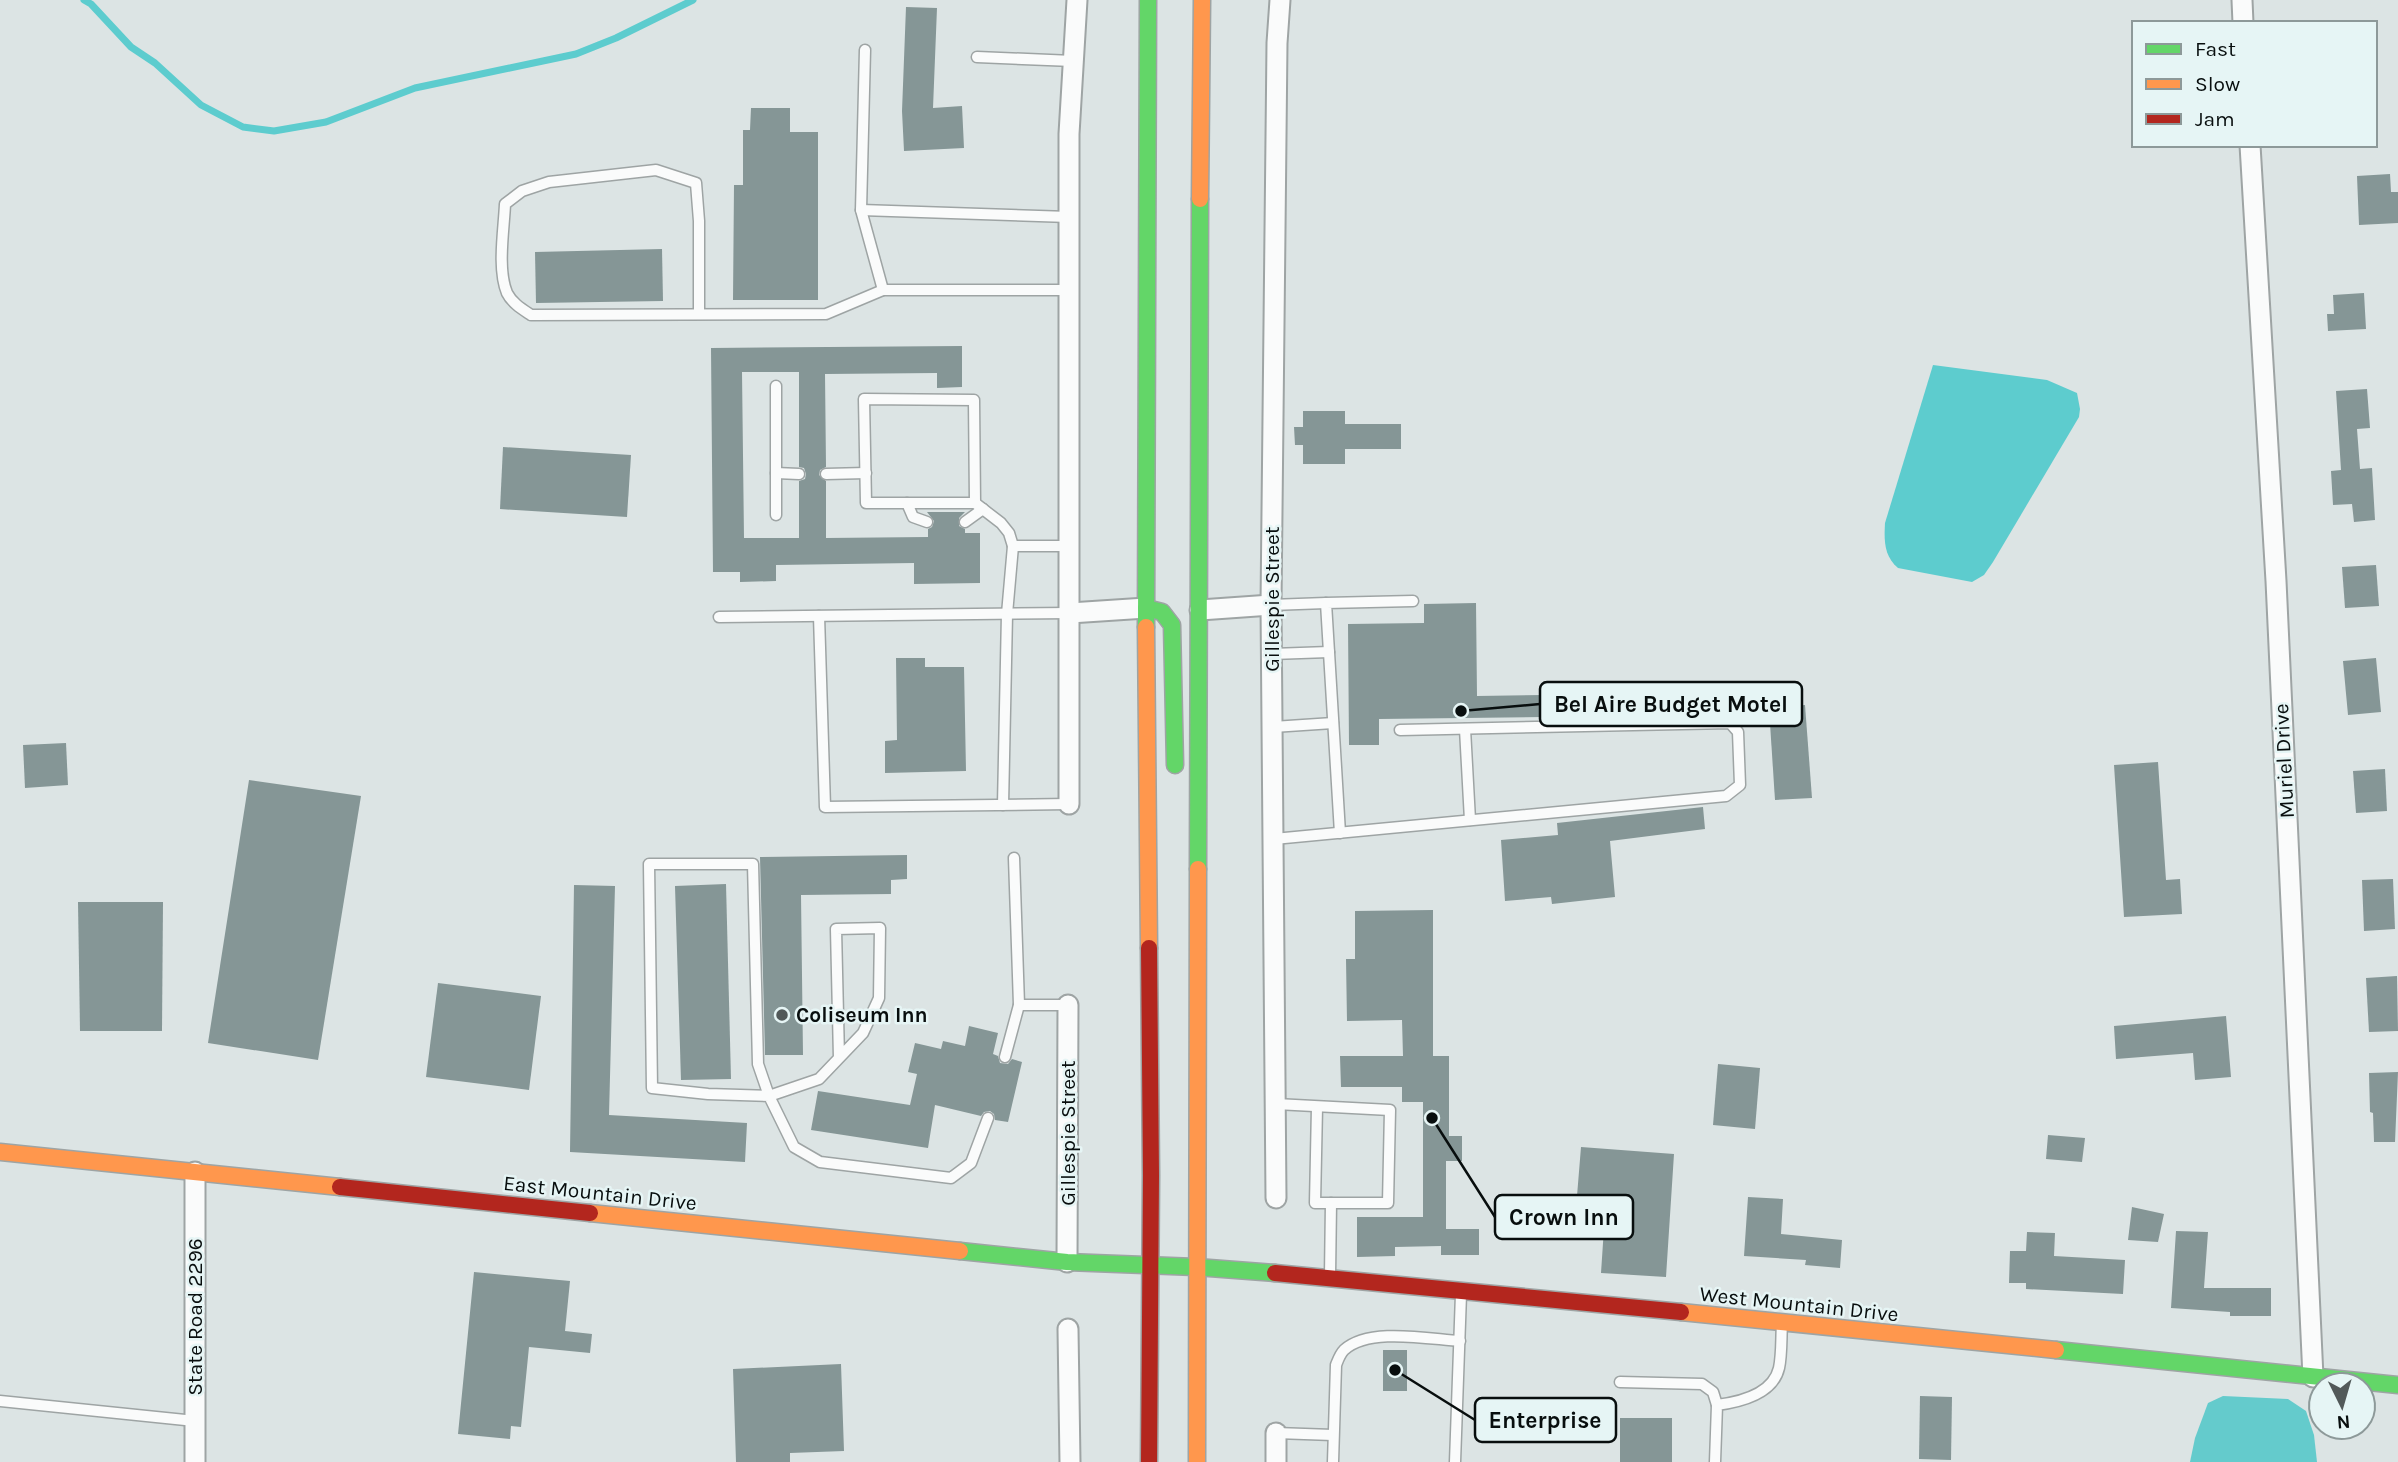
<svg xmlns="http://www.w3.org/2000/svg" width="2398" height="1462" font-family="Karla,sans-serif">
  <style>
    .forest { fill: #64cbcc }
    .water { fill: #5dccce }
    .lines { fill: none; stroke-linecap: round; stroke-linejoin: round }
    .stream { stroke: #5dccce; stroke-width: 7 }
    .building { fill: #859696; fill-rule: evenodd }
    .lane-casing { stroke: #9ea4a4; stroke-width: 13 }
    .street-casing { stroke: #9ea4a4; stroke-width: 23 }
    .fast-casing { stroke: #9ea4a4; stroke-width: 19 }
    .slow-casing { stroke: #9ea4a4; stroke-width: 19 }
    .jam-casing { stroke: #9ea4a4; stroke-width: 19 }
    .lane { stroke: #fafbfb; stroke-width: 10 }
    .street { stroke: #fafbfb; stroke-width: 19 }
    .fast { stroke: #63d668; stroke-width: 16 }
    .slow { stroke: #ff974d; stroke-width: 16 }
    .jam { stroke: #b3261e; stroke-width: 16 }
    .poi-dot { fill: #525959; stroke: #e6f5f5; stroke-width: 2.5 }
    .labels { text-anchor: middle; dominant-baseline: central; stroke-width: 5; stroke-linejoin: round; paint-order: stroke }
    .street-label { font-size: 21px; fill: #080e0e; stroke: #e6f5f5 }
    .poi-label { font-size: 21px; font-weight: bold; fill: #080e0e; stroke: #e6f5f5; text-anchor: start }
    .leader { fill: none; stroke: #080e0e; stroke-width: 2.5 }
    .callout-dot { fill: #080e0e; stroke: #e6f5f5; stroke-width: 2.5 }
    .callout { fill: #e6f5f5; stroke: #080e0e; stroke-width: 2.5 }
    .callout-label { font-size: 23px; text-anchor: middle; font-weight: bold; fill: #080e0e }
  </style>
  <rect width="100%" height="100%" fill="#dce4e4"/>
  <path class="forest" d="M 2223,1396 L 2288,1399 L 2306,1411 L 2314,1435 L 2317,1462 L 2190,1462 L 2195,1438 L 2208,1403 Z"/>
  <path class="water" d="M 1933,365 L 2047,380 L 2077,393 L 2080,409 L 2079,417 L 1993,562 L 1984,575 L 1972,582 L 1898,568 C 1884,556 1884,541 1885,523 Z"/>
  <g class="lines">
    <path class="stream" d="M 84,0 L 91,4 L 131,47 L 155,63 L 201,105 L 243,127 L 274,131 L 326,122 L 415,88 L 576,54 L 616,38 L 693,0"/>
  </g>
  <g class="building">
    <path d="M 906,7 L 937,8 L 933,108 L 962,106 L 964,148 L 904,151 L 902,111 Z"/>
    <path d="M 751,108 L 790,108 L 790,132 L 818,132 L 818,300 L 733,300 L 734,185 L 743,185 L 743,130 L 750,130 Z"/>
    <path d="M 2390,174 L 2391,192 L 2398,192 L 2398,223 L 2359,225 L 2357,176 Z"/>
    <path d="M 662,249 L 663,301 L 536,303 L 535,252 Z"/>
    <path d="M 2364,293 L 2366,329 L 2328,331 L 2327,314 L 2334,314 L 2333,295 Z"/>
    <path d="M 962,346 L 962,387 L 937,388 L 937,373 L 825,374 L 826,467 L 820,470 L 819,475 L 826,481 L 826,538 L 928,537 L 928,529 L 932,527 L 934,521 L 927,512 L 965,512 L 959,518 L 959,526 L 965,529 L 965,533 L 980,533 L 980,583 L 914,584 L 914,563 L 776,565 L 776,581 L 740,582 L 740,572 L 713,572 L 711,348 ZM 742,372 L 799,372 L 799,467 L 804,468 L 806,474 L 805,479 L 799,481 L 799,538 L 744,538 Z"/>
    <path d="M 2367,389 L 2370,428 L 2357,429 L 2360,469 L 2372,468 L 2375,520 L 2354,522 L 2352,504 L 2333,505 L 2331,471 L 2341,470 L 2336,391 Z"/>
    <path d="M 1303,411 L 1345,411 L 1345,424 L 1401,424 L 1401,449 L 1345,449 L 1345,464 L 1303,464 L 1303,445 L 1295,445 L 1294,427 L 1303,427 Z"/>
    <path d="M 503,447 L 631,455 L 627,517 L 500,509 Z"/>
    <path d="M 2376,565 L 2379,606 L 2345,608 L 2342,567 Z"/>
    <path d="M 1476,603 L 1477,696 L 1696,693 L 1696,715 L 1379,719 L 1379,745 L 1349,745 L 1348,624 L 1424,623 L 1424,604 Z"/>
    <path d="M 896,658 L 925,658 L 925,667 L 964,667 L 966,771 L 885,773 L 885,741 L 897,740 Z"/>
    <path d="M 2376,658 L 2381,712 L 2348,715 L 2343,661 Z"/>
    <path d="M 1805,705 L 1812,798 L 1775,800 L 1769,708 Z"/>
    <path d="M 66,743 L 68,785 L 25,788 L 23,745 Z"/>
    <path d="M 2158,762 L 2166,880 L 2180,879 L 2182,914 L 2124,917 L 2114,765 Z"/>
    <path d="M 2385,769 L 2387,811 L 2356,813 L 2353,771 Z"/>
    <path d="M 249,780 L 361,796 L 318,1060 L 208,1043 Z"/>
    <path d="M 1703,807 L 1705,829 L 1610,841 L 1615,897 L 1552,904 L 1551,897 L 1505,901 L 1501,840 L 1558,835 L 1557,823 Z"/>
    <path d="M 907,855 L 907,879 L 891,880 L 891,894 L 801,895 L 803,1055 L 765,1055 L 760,857 Z"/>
    <path d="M 2393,879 L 2395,929 L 2364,931 L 2362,880 Z"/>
    <path d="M 726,884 L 731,1079 L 681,1080 L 675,886 Z"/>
    <path d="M 574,885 L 615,886 L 609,1115 L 747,1123 L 745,1162 L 570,1152 Z"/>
    <path d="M 78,902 L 163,902 L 162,1031 L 80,1031 Z"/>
    <path d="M 1433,910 L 1433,1056 L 1449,1056 L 1449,1136 L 1462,1136 L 1462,1161 L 1446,1161 L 1446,1229 L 1479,1229 L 1479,1255 L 1441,1255 L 1441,1246 L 1395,1247 L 1395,1256 L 1357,1257 L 1357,1217 L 1423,1217 L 1423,1102 L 1402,1102 L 1402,1087 L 1341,1087 L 1340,1056 L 1403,1056 L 1402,1020 L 1347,1021 L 1346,959 L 1355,959 L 1355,911 Z"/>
    <path d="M 2397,976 L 2398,1031 L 2369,1032 L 2366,978 Z"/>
    <path d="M 438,983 L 541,996 L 529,1090 L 426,1077 Z"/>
    <path d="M 2226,1016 L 2231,1077 L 2195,1080 L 2193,1053 L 2116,1059 L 2114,1026 Z"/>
    <path d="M 969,1026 L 998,1033 L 993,1054 L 998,1056 L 1000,1063 L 1008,1064 L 1012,1059 L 1022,1062 L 1008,1122 L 995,1120 L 994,1114 L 990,1111 L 984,1112 L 981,1116 L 935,1105 L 928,1148 L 811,1130 L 818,1091 L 910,1105 L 917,1074 L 908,1072 L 915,1043 L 941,1049 L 943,1041 L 965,1046 Z"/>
    <path d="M 1718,1064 L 1760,1068 L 1755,1129 L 1713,1125 Z"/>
    <path d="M 2398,1072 L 2395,1142 L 2374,1142 L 2373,1113 L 2370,1112 L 2369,1073 Z"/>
    <path d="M 2048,1135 L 2085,1138 L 2082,1162 L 2046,1159 Z"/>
    <path d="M 1581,1147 L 1674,1154 L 1666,1277 L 1601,1273 L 1606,1198 L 1577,1196 Z"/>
    <path d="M 1748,1197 L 1783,1199 L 1781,1234 L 1842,1240 L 1840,1268 L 1805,1265 L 1806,1260 L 1744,1256 Z"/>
    <path d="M 2132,1207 L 2164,1214 L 2158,1242 L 2128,1240 Z"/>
    <path d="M 2176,1231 L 2208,1232 L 2204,1288 L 2271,1288 L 2271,1316 L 2230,1316 L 2230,1312 L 2171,1308 Z"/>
    <path d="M 2027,1232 L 2055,1233 L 2054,1256 L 2125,1260 L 2123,1294 L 2026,1289 L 2026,1283 L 2009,1283 L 2010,1251 L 2026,1251 Z"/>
    <path d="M 474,1272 L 570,1281 L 565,1331 L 592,1334 L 590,1353 L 529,1347 L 521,1427 L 511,1426 L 510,1439 L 458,1434 Z"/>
    <rect x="1383" y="1350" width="24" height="41"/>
    <path d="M 841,1364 L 844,1451 L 790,1453 L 790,1462 L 736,1462 L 733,1369 Z"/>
    <path d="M 1920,1396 L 1952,1397 L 1951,1460 L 1919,1459 Z"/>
    <rect x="1620" y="1418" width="52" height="44"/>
  </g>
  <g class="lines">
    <g class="lane-casing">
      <g id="lane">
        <path d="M 865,50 L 861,210 L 883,290"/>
        <path d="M 977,57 L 1073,61"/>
        <path d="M 861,210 L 1069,217"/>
        <path d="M 699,313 L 699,221 L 696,183 L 656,170 L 549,182 L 522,191 L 505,204 C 504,229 497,269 507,293 C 512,303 522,309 531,315 L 826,314 L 883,290 L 1069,290"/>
        <path d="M 776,386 L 776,515"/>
        <path d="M 776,473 L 799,474"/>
        <path d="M 826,474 L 866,473"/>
        <path d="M 907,503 L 913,517 L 927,522"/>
        <path d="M 975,503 L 974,400 L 864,399 L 866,503 L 975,503 L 1001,523 L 1009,533 L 1013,546 L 1070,546"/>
        <path d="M 965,522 L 983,509"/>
        <path d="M 1271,605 L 1326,603"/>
        <path d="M 819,616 L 825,807 L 1069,804"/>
        <path d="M 719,617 L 1070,613"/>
        <path d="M 1272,654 L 1329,652"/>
        <path d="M 1273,727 L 1333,723"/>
        <path d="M 1465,729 L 1470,820"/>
        <path d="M 1003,805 L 1007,614 L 1013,546"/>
        <path d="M 1340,833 L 1326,603 L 1413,601"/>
        <path d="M 1274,839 L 1726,796 L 1740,785 L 1738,732 L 1730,723 L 1400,730"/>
        <path d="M 1014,858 L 1019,1005"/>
        <path d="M 1005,1057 L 1019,1005 L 1068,1005"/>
        <path d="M 839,1058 L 836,929 L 880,928 L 879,998 L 863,1033 L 819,1079 L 769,1096 L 758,1064 L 753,864 L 649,864 L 652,1088 L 708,1094 L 769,1096 L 794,1147 L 820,1162 L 951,1178 L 971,1163 L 988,1118"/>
        <path d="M 1276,1104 L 1390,1110 L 1388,1203 L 1331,1203 L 1330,1276"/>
        <path d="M 1317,1107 L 1315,1203 L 1331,1203"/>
        <path d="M 1620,1382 L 1702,1384 L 1713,1392 L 1717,1405"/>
        <path d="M 0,1401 L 195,1421"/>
        <path d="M 1276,1433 L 1333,1435"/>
        <path d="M 1333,1462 L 1336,1365 C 1338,1360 1340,1354 1344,1350 C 1369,1327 1428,1339 1460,1341"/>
        <path d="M 1455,1462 L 1461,1294"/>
        <path d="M 1715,1462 L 1717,1405 C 1740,1402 1773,1394 1779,1368 C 1782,1354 1781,1338 1782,1324"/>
      </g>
    </g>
    <g class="street-casing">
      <g id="street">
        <path d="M 2242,0 L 2243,23"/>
        <path d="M 2250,145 L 2276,581 L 2313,1377"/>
        <path d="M 1200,610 L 1271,605"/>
        <path d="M 1070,613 L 1146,608"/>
        <path d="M 1069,804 L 1069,134 L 1077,0"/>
        <path d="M 1276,1198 L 1271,605 L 1277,43 L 1280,0"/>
        <path d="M 1067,1262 L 1068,1005"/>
        <path d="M 1068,1329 L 1070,1462"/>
        <path d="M 195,1462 L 195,1172"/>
        <path d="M 1276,1462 L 1276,1433"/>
      </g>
    </g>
    <g class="fast-casing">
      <g id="fast">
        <path d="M 1146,608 L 1162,612 L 1172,625 L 1175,765"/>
        <path d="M 1146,627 L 1148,0"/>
        <path d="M 1198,869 L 1200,199"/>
        <path d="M 960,1251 L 1067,1262 L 1196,1267 L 1275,1273"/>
        <path d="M 2056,1350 L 2398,1385"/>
      </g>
    </g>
    <g class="slow-casing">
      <g id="slow">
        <path d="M 1200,199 L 1202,0"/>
        <path d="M 1146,627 L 1149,948"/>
        <path d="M 0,1152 L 340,1187"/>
        <path d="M 590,1213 L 960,1251"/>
        <path d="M 1681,1312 L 2056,1350"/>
        <path d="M 1197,1462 L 1198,869"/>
      </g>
    </g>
    <g class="jam-casing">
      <g id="jam">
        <path d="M 1149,948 L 1151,1175 L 1149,1462"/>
        <path d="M 340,1187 L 590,1213"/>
        <path d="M 1275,1273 L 1681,1312"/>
      </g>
    </g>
    <use href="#lane" class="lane"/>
    <use href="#street" class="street"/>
    <use href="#fast" class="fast"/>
    <use href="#slow" class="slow"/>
    <use href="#jam" class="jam"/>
  </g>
  <circle class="poi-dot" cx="782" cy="1015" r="7"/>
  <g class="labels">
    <g class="street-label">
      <text transform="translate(1272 599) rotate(-90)">Gillespie Street</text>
      <text transform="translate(2284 761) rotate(-93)">Muriel Drive</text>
      <text transform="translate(1068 1133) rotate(-90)">Gillespie Street</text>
      <text transform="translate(600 1193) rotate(6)">East Mountain Drive</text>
      <text transform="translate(1799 1304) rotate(6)">West Mountain Drive</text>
      <text transform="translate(195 1317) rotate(-90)">State Road 2296</text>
    </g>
    <g class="poi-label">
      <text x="796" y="1015">Coliseum Inn</text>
    </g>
  </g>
  <path class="leader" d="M1461 711L1540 704M1432 1118L1495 1217M1395 1370L1475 1420"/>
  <g class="callout-dot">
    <circle cx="1461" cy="711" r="7"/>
    <circle cx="1432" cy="1118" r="7"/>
    <circle cx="1395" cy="1370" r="7"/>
  </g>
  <g class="callout">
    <rect x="1540" y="682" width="262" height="44" rx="7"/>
    <rect x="1495" y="1195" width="138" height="44" rx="7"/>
    <rect x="1475" y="1398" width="141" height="44" rx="7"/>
  </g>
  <g class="callout-label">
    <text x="1671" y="712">Bel Aire Budget Motel</text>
    <text x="1564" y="1225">Crown Inn</text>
    <text x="1545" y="1428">Enterprise</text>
  </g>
  <rect x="2132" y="21" width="245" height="126" fill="#e6f5f5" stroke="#8d9999" stroke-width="2"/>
  <rect x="2146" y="44" width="35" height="10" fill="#63d668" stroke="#8d9999" stroke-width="2"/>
  <text x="2195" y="56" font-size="21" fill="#080e0e">Fast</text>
  <rect x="2146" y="79" width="35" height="10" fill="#ff974d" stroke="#8d9999" stroke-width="2"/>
  <text x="2195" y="91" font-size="21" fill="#080e0e">Slow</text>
  <rect x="2146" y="114" width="35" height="10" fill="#b3261e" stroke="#8d9999" stroke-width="2"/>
  <text x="2195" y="126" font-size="21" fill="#080e0e">Jam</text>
  <g transform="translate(2342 1406) rotate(175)"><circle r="33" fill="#e6f5f5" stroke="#8d9999" stroke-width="2"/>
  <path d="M0-5L12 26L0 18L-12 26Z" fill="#525959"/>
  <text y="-10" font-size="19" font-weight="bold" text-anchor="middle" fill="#080e0e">N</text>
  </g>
</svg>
